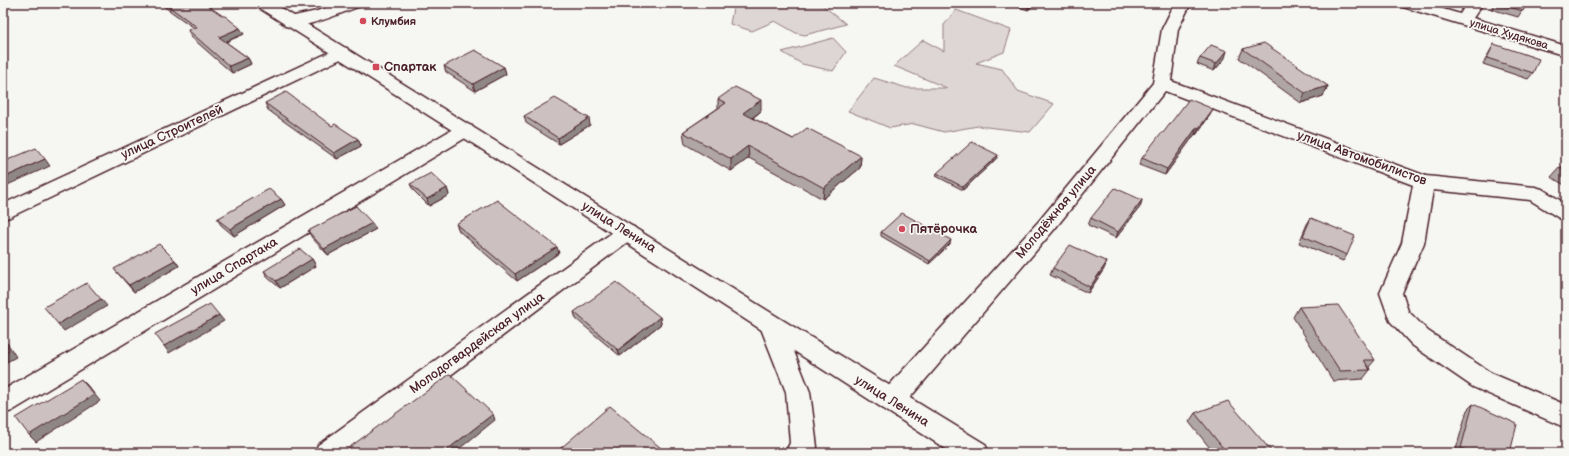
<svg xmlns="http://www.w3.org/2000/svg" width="1569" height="456" font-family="'Balsamiq Sans',sans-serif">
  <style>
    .green { fill: #ddd6d5; stroke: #947a80 }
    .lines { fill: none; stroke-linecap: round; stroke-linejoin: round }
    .minor-casing { stroke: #4a1f2b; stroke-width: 3 }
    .tertiary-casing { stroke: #4a1f2b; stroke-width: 3 }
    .secondary-casing { stroke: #4a1f2b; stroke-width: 3 }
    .minor { fill: #f6f6f2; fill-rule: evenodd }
    .tertiary { fill: #f6f6f2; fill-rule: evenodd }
    .secondary { fill: #f6f6f2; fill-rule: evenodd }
    .wall { fill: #afa6a5; stroke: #4a1f2b }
    .shaded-wall { fill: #8f8786; stroke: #4a1f2b }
    .building { fill: #ccc1c0; stroke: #4a1f2b }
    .poi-dot { fill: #d1495b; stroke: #f6f6f2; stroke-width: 1.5 }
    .labels { text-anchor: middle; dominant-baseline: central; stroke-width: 3.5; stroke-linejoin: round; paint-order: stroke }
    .far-poi-label { font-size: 11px; font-weight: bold; fill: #4a1f2b; stroke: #f6f6f2; text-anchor: start }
    .far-street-label { font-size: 11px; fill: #4a1f2b; stroke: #f6f6f2 }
    .poi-label { font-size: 13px; font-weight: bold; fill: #4a1f2b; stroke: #f6f6f2; text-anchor: start }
    .street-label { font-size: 13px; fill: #4a1f2b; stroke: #f6f6f2 }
  </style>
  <rect width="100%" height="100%" fill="#f6f6f2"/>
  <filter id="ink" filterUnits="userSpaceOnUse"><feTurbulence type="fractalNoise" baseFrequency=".025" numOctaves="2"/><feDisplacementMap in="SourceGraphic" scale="8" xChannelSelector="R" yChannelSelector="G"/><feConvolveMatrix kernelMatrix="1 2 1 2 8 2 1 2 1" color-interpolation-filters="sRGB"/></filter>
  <g filter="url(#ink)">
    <g class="green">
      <path d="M 724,3 L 820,3 L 846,24 L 805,35 L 796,33 L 775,21 L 752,31 L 730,24 L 733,8 Z"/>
      <path d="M 956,10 L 1011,30 L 1004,52 L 976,63 L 1002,69 L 1018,91 L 1054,104 L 1030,132 L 978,126 L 944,132 L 914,124 L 890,128 L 848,111 L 874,78 L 907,88 L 947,88 L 894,66 L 923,40 L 944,51 L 944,25 Z"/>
      <path d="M 833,38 L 846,52 L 833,71 L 802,64 L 782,52 Z"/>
    </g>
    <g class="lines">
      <g class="minor-casing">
        <g id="minor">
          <path d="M 1175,3 L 1191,3 L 1178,29 L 1171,81 L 1426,176 L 1535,187 L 1542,189 L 1566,204 L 1566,220 L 1559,218 L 1530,200 L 1433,190 L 1424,243 L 1402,293 L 1408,311 L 1428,331 L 1491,373 L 1566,405 L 1566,428 L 1473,387 L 1412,345 L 1390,321 L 1380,293 L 1402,243 L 1413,185 L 1165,91 L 1053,231 L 901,408 L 892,411 L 883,408 L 879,400 L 883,392 L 1039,221 L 1153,83 L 1162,29 Z"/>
          <path d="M 1398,3 L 1423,3 L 1460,14 L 1467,3 L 1483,3 L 1473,18 L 1566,46 L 1566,56 L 1400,6 Z"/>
          <path d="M 341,47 L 347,48 L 349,52 L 347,56 L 10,217 L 3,219 L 3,204 Z"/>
          <path d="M 465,124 L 472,126 L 474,130 L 472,134 L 12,411 L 3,414 L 3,390 L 458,126 Z"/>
          <path d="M 627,225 L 634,227 L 638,232 L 634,237 L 347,453 L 314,453 L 318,445 L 620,227 Z"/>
          <path d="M 772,317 L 780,320 L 784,326 L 810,392 L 817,447 L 814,453 L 785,453 L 790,443 L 786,392 L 760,326 L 764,320 Z"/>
        </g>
      </g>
      <g class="tertiary-casing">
        <path id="tertiary" d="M 339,3 L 362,3 L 360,6 C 342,13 303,30 285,26 L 283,22 L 285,18 L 317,11 Z"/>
      </g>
      <g class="secondary-casing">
        <path id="secondary" d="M 254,3 L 273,3 L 781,319 L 985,444 L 989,453 L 952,453 L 458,134 L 256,6 Z"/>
      </g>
      <use href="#minor" class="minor"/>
      <use href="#tertiary" class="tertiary"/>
      <use href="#secondary" class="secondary"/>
    </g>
    <g class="wall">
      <path d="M 159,3 L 204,3 L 244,34 L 226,42 L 248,58 L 251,64 L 232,73 L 191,37 L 188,30 L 194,28 Z"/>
      <path d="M 1010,3 L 1037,3 L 1028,10 L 1010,4 Z"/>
      <path d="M 1495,3 L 1527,3 L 1518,17 L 1491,9 Z"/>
      <path d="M 1494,44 L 1533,73 L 1528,79 L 1483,64 L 1490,51 Z"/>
      <path d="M 1243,49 L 1328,86 L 1323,96 L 1301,103 L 1239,58 Z"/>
      <path d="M 1200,58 L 1225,58 L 1214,71 L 1197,64 Z"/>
      <path d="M 444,66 L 504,67 L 506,74 L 475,91 L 446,72 Z"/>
      <path d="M 718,99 L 761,111 L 753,118 L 793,139 L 861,156 L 860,168 L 823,199 L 749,158 L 731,171 L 685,144 L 683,132 L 718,108 Z"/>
      <path d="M 265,103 L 332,126 L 358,139 L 361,146 L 337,159 L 268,110 Z"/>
      <path d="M 1213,109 L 1210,115 L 1196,135 L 1195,134 L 1165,175 L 1139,165 L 1142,158 Z"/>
      <path d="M 524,116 L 590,125 L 559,144 L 526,123 Z"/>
      <path d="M 997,158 L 963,190 L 936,176 L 937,173 Z"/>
      <path d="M 1566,165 L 1566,186 L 1551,177 L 1559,168 Z"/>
      <path d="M 410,184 L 447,188 L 449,195 L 429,206 L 413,190 Z"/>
      <path d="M 281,199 L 285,205 L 234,236 L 221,225 L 217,219 Z"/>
      <path d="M 1142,200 L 1140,207 L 1116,238 L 1088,225 L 1091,218 Z"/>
      <path d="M 1311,218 L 1347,255 L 1343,261 L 1299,243 L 1307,224 Z"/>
      <path d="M 456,224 L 559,253 L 517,281 L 459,231 Z"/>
      <path d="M 376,229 L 328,255 L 312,238 L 308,231 Z"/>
      <path d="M 881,232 L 950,244 L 929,264 L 881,236 Z"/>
      <path d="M 312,259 L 316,266 L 280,288 L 268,278 L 264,271 Z"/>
      <path d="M 175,260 L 179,266 L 134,292 L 114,269 Z"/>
      <path d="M 1053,268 L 1104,269 L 1088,293 L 1050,275 Z"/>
      <path d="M 1299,307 L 1375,360 L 1369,367 L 1370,370 L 1363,379 L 1333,381 L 1293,317 Z"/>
      <path d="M 574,312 L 660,317 L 661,324 L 620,356 L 576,319 Z"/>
      <path d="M 1473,404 L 1510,453 L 1455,453 L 1467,410 Z"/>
      <path d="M 1195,413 L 1273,453 L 1214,453 L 1189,422 Z"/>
    </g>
    <g class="shaded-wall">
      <path d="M 1034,3 L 1037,3 L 1028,10 L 1028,7 Z"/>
      <path d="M 240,28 L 244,34 L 222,43 L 219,37 Z"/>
      <path d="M 1227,51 L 1225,58 L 1214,71 L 1216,64 Z"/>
      <path d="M 248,58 L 251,64 L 232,73 L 229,66 Z"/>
      <path d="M 504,67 L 506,74 L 475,91 L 473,84 Z"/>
      <path d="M 1328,86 L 1323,96 L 1301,103 L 1305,93 Z"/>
      <path d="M 761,100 L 761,111 L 744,124 L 743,113 Z"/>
      <path d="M 1213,109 L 1210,115 L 1196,135 L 1199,128 Z"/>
      <path d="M 589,118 L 590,125 L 559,144 L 558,138 Z"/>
      <path d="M 1197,127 L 1195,134 L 1165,175 L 1167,169 Z"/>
      <path d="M 358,139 L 361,146 L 337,159 L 334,153 Z"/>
      <path d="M 748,146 L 749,158 L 731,171 L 731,159 Z"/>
      <path d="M 998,155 L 997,158 L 963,190 L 963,187 Z"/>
      <path d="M 861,156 L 860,168 L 823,199 L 824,188 Z"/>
      <path d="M 45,159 L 50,166 L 3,187 L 3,178 Z"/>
      <path d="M 447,188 L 449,195 L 429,206 L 427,199 Z"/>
      <path d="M 281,199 L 285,205 L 234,236 L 230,229 Z"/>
      <path d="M 1142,200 L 1140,207 L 1116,238 L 1118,232 Z"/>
      <path d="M 372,223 L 376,229 L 328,255 L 324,249 Z"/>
      <path d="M 951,240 L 950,244 L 929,264 L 930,261 Z"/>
      <path d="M 557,247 L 559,253 L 517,281 L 515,274 Z"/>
      <path d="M 312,259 L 316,266 L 280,288 L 276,281 Z"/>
      <path d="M 175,260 L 179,266 L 134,292 L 129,285 Z"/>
      <path d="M 1107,262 L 1104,269 L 1088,293 L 1090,287 Z"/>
      <path d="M 101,299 L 107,306 L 64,331 L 58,324 Z"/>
      <path d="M 219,315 L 224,321 L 169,353 L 164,346 Z"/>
      <path d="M 660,317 L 661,324 L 620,356 L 618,350 Z"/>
      <path d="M 3,339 L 8,344 L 16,357 L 3,364 Z"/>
      <path d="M 81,379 L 87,385 L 100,401 L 36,442 L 29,435 Z"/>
      <path d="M 493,414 L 495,420 L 454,453 L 443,453 Z"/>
    </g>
    <g class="building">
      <path d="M 164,3 L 204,3 L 223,16 L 225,16 L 240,28 L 219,37 L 248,58 L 229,66 L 188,30 L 197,27 Z"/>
      <path d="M 1017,3 L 1034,3 L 1028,7 Z"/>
      <path d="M 1495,3 L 1527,3 L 1523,11 Z"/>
      <path d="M 1264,43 L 1328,86 L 1305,93 L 1243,49 Z"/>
      <path d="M 1494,44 L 1539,59 L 1533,73 L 1487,58 Z"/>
      <path d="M 1211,45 L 1227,51 L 1216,64 L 1200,58 Z"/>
      <path d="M 475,50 L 504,67 L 473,84 L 444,66 Z"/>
      <path d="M 735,87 L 761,100 L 743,113 L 793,139 L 807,128 L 861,156 L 824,188 L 748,146 L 731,159 L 683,132 L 726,103 L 718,99 Z"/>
      <path d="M 286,92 L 332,126 L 335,124 L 358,139 L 334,153 L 265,103 Z"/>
      <path d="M 555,98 L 589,118 L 558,138 L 524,116 Z"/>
      <path d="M 1189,99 L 1213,109 L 1199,128 L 1197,127 L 1167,169 L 1142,158 L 1161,133 L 1163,133 Z"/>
      <path d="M 972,142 L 998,155 L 963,187 L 937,173 Z"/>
      <path d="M 36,148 L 45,159 L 3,178 L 3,162 Z"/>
      <path d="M 1566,165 L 1566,172 L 1559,168 Z"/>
      <path d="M 431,173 L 447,188 L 427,199 L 410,184 Z"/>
      <path d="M 1115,188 L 1142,200 L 1118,232 L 1091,218 Z"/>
      <path d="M 269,189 L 281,199 L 230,229 L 217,219 Z"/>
      <path d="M 497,200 L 557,247 L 515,274 L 456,224 Z"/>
      <path d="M 356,206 L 372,223 L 324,249 L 308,231 Z"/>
      <path d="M 902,213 L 951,240 L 930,261 L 881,232 Z"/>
      <path d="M 1311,218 L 1355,236 L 1347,255 L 1303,236 Z"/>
      <path d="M 159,244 L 175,260 L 129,285 L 114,269 Z"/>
      <path d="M 1070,245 L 1107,262 L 1090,287 L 1053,268 Z"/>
      <path d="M 300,249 L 312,259 L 276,281 L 264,271 Z"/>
      <path d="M 616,282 L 660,317 L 618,350 L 574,312 Z"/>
      <path d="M 87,283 L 101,299 L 58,324 L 44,307 Z"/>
      <path d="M 210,304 L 219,315 L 164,346 L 155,334 Z"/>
      <path d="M 1338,305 L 1375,360 L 1364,360 L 1370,370 L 1340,371 L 1299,307 Z"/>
      <path d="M 3,340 L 9,350 L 3,353 Z"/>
      <path d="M 450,374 L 493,414 L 443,453 L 344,453 L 343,452 Z"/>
      <path d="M 81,379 L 94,395 L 29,435 L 16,418 Z"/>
      <path d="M 1228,401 L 1273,453 L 1227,453 L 1195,413 Z"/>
      <path d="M 1473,404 L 1517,424 L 1510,453 L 1472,453 L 1461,448 Z"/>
      <path d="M 610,406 L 667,453 L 555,453 Z"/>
    </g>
  </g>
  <g class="poi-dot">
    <circle cx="363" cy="21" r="4"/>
    <rect x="372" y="63" width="8" height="8" rx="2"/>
    <circle cx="902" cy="229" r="4"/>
  </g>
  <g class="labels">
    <g class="far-poi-label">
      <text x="371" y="21">Клумбия</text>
    </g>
    <g class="far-street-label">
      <text transform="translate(1509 34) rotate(17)">улица Худякова</text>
    </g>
    <g class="poi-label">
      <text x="384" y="67">Спартак</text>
      <text x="910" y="229">Пятёрочка</text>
    </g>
    <g class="street-label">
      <text transform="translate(172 132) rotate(-25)">улица Строителей</text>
      <text transform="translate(1362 158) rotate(20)">улица Автомобилистов</text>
      <text transform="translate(1056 212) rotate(-50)">Молодёжная улица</text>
      <text transform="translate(619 227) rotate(32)">улица Ленина</text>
      <text transform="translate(234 266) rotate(-31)">улица Спартака</text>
      <text transform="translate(477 343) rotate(-36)">Молодогвардейская улица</text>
      <text transform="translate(892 401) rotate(32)">улица Ленина</text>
    </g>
  </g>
  <rect width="1569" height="456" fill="none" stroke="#f6f6f2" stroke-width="16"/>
  <rect x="8" y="8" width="1553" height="440" fill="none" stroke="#4a1f2b" stroke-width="1.5" filter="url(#ink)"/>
</svg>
